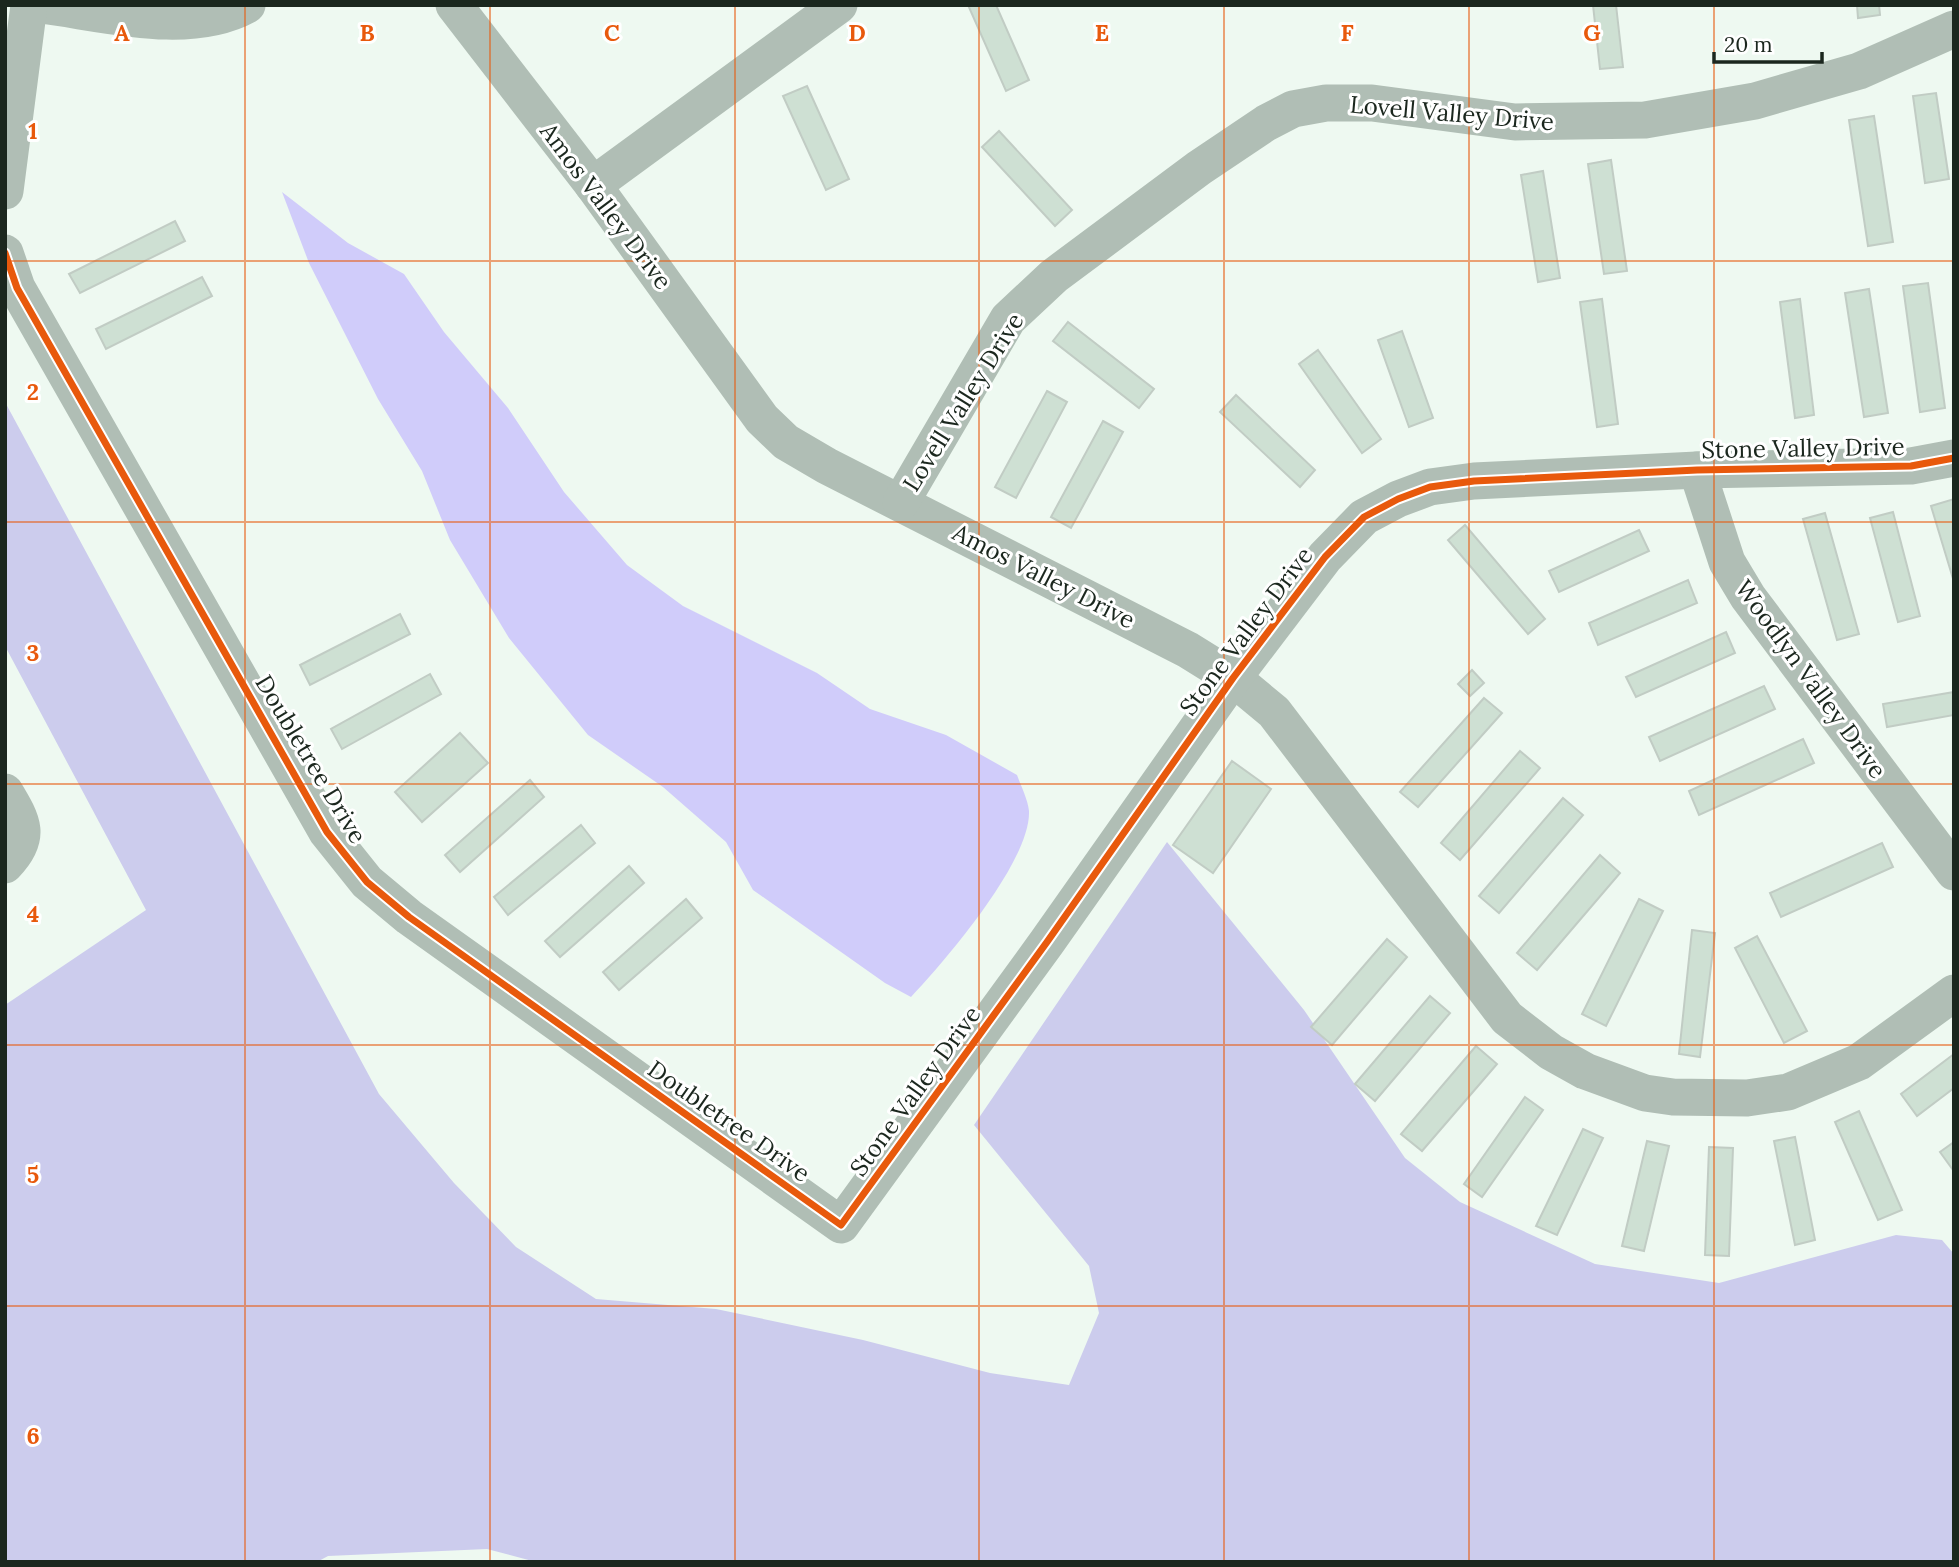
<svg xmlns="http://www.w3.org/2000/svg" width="1959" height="1567" font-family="Lora,serif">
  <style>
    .forest { fill: #cccced }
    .water { fill: #d0ccfa }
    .building { fill: #cee0d3; stroke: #c1ccc4; stroke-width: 2 }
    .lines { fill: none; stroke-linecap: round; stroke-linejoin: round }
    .minor { stroke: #b0beb5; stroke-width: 37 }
    .cycleway-casing { stroke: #fff; stroke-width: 11 }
    .cycleway { stroke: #e8590c; stroke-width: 7 }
    .grid { fill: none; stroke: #e8590c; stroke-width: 2; stroke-opacity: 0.55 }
    .labels { text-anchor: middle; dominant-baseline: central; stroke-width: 6; stroke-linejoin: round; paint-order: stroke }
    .street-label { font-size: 24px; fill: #1b271e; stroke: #fff }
    .grid-label { font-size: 23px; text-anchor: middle; font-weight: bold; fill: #e8590c; stroke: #fff; stroke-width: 6; stroke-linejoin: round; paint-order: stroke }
  </style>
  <rect width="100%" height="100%" fill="#eef9f1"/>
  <path class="forest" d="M 5,402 L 379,1094 L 454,1183 L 516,1247 L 596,1299 L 716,1309 L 863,1340 L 990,1373 L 1069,1385 L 1099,1313 L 1089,1266 L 974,1125 L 1167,842 L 1304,1010 L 1405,1158 L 1460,1202 L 1595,1264 L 1719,1283 L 1896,1235 L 1942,1240 L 1954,1254 L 1954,1562 L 536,1562 L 487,1549 L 328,1556 L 317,1562 L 5,1562 L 5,1005 L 146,910 L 5,646 Z"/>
  <path class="water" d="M 282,192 L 348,243 L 404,274 L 444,332 L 508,408 L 564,492 L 627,565 L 683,606 L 817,673 L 870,709 L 946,735 L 1017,775 C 1021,786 1028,800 1029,811 C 1031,861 945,961 911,997 L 885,983 L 753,890 L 726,842 L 663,787 L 588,735 L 509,638 L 450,540 L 422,471 L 378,399 L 309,263 Z"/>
  <g class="building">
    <path d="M 968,5 L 996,5 L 1029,80 L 1006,91 Z"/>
    <path d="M 1593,5 L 1616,5 L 1623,67 L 1600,69 Z"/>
    <path d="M 1857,5 L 1879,5 L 1880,15 L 1858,18 Z"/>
    <path d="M 807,86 L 849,179 L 826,190 L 783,96 Z"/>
    <path d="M 1936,93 L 1949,179 L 1925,183 L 1913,96 Z"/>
    <path d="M 1874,116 L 1893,242 L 1868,246 L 1849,120 Z"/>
    <path d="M 999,131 L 1072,210 L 1055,226 L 982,147 Z"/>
    <path d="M 1611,160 L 1627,271 L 1604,274 L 1588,164 Z"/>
    <path d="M 1543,171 L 1560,278 L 1538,282 L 1521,175 Z"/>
    <path d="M 175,221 L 185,241 L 80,293 L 69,274 Z"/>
    <path d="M 202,277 L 212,296 L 106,349 L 96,329 Z"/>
    <path d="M 1928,283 L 1945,408 L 1920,412 L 1903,286 Z"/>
    <path d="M 1869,289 L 1888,413 L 1864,417 L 1845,293 Z"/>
    <path d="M 1602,299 L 1618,424 L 1597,427 L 1580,302 Z"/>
    <path d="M 1800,299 L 1814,415 L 1795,418 L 1780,302 Z"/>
    <path d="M 1068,322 L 1154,389 L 1139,408 L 1053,341 Z"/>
    <path d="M 1402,331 L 1433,418 L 1409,427 L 1378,340 Z"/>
    <path d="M 1318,350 L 1381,439 L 1362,453 L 1299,364 Z"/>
    <path d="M 1047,391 L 1067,402 L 1016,498 L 995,487 Z"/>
    <path d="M 1236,395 L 1315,470 L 1300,487 L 1220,412 Z"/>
    <path d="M 1103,421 L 1123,432 L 1071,528 L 1051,517 Z"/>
    <path d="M 1954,499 L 1954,582 L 1931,506 Z"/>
    <path d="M 1893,512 L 1920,616 L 1898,622 L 1870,518 Z"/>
    <path d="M 1825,513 L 1859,634 L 1837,640 L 1803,519 Z"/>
    <path d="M 1465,525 L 1545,619 L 1528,634 L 1448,540 Z"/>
    <path d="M 1639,530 L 1649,551 L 1559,592 L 1549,571 Z"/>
    <path d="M 1688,580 L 1697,603 L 1598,645 L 1589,623 Z"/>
    <path d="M 400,614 L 410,634 L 310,685 L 300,665 Z"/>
    <path d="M 1726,632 L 1735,653 L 1636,697 L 1626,677 Z"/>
    <path d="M 1472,670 L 1484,683 L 1470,696 L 1458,684 Z"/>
    <path d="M 430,674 L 441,694 L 342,749 L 331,729 Z"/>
    <path d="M 1764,686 L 1775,709 L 1660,761 L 1649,737 Z"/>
    <path d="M 1954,692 L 1954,715 L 1887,727 L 1883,704 Z"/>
    <path d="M 1484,698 L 1502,713 L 1418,807 L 1400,792 Z"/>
    <path d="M 460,733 L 488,763 L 422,822 L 395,792 Z"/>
    <path d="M 1803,739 L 1814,763 L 1699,815 L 1689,791 Z"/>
    <path d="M 1520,751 L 1540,768 L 1460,860 L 1441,843 Z"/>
    <path d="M 1232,761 L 1271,789 L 1213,873 L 1173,845 Z"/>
    <path d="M 530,780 L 544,797 L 460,872 L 445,855 Z"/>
    <path d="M 1563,798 L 1583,815 L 1499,913 L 1479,896 Z"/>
    <path d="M 581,825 L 595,843 L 508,915 L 494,897 Z"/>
    <path d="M 1882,843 L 1893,867 L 1781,917 L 1770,893 Z"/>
    <path d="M 1600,855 L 1620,873 L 1537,970 L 1517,953 Z"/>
    <path d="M 629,866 L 644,883 L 560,957 L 545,941 Z"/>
    <path d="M 686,899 L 702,918 L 619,990 L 603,972 Z"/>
    <path d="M 1639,899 L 1663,911 L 1606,1026 L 1582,1014 Z"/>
    <path d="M 1692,930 L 1715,933 L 1700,1057 L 1679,1054 Z"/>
    <path d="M 1757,936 L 1807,1031 L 1784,1043 L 1735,948 Z"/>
    <path d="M 1387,939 L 1407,957 L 1332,1045 L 1311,1027 Z"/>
    <path d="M 1430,996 L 1450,1013 L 1375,1101 L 1355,1084 Z"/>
    <path d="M 1476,1046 L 1497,1064 L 1422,1151 L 1401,1134 Z"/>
    <path d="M 1954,1054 L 1954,1088 L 1917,1116 L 1901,1094 Z"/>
    <path d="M 1525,1097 L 1543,1110 L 1482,1197 L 1464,1184 Z"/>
    <path d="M 1859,1111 L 1902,1210 L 1878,1220 L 1835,1122 Z"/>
    <path d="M 1583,1129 L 1603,1138 L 1557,1235 L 1536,1226 Z"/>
    <path d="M 1795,1137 L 1815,1240 L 1795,1245 L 1774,1141 Z"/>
    <path d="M 1647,1141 L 1669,1146 L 1644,1251 L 1622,1246 Z"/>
    <path d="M 1954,1142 L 1954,1170 L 1953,1170 L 1940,1152 Z"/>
    <path d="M 1709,1147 L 1733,1148 L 1729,1256 L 1705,1255 Z"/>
  </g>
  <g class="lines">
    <g class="minor">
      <path d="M 41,5 C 104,13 189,37 247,5"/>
      <path d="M 454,5 L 593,185 L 762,419 L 786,442 L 827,466 L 1188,650 L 1233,678 L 1274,712 L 1507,1018 L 1551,1052 L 1585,1071 L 1645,1093 L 1673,1097 L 1747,1098 L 1788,1092 L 1859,1062 L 1954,993"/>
      <path d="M 593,185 L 839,5"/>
      <path d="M 5,191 L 29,5"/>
      <path d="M 5,253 L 17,288 L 327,832 L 367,882 L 409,917 L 841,1225 L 1047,942 L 1233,678 L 1325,557 L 1364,517 L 1398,499 L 1430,487 L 1474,481 L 1697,470 L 1911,466 L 1954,458"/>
      <path d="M 1697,470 L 1727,562 L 1748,597 L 1954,872"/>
      <path d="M 901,502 L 1008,319 L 1054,276 L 1199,168 L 1266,123 L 1293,109 L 1326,103 L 1372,103 L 1515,122 L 1645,120 L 1755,101 L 1859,71 L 1954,29"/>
      <path d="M 5,792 C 23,822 32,837 5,865"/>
    </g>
    <g class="cycleway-casing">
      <path id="cycleway" d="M 5,253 L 17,288 L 327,832 L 367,882 L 409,917 L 841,1225 L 1047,942 L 1233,678 L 1325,557 L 1364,517 L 1398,499 L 1430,487 L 1474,481 L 1697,470 L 1911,466 L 1954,458"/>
    </g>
    <use href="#cycleway" class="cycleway"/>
  </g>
  <path class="grid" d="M 245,5 L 245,1562M 490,5 L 490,1562M 735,5 L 735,1562M 979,5 L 979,1562M 1224,5 L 1224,1562M 1469,5 L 1469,1562M 1714,5 L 1714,1562M 5,261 L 1954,261M 5,522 L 1954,522M 5,784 L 1954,784M 5,1045 L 1954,1045M 5,1306 L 1954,1306"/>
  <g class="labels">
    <g class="street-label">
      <text transform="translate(1452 113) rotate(5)">Lovell Valley Drive</text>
      <text transform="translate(606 206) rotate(53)">Amos Valley Drive</text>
      <text transform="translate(963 402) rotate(-58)">Lovell Valley Drive</text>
      <text transform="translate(1803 448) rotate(-1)">Stone Valley Drive</text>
      <text transform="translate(1044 576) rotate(27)">Amos Valley Drive</text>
      <text transform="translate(1246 631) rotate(-53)">Stone Valley Drive</text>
      <text transform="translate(1811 679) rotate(54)">Woodlyn Valley Drive</text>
      <text transform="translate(311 759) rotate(59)">Doubletree Drive</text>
      <text transform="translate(915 1091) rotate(-54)">Stone Valley Drive</text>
      <text transform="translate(729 1121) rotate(35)">Doubletree Drive</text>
    </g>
  </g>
  <g class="grid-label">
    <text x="122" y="41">A</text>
    <text x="367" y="41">B</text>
    <text x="612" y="41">C</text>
    <text x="857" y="41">D</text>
    <text x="1102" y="41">E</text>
    <text x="1347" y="41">F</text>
    <text x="1592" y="41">G</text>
    <text x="33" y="139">1</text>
    <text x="33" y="400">2</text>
    <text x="33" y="661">3</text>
    <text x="33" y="922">4</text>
    <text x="33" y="1183">5</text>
    <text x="33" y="1444">6</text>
  </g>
  <rect width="1959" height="1567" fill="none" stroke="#1b271e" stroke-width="14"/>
  <path d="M1714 52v10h108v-10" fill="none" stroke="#1b271e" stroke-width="3.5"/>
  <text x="1724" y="52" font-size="21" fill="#1b271e" stroke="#ffffff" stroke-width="5" paint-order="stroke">20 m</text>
</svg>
